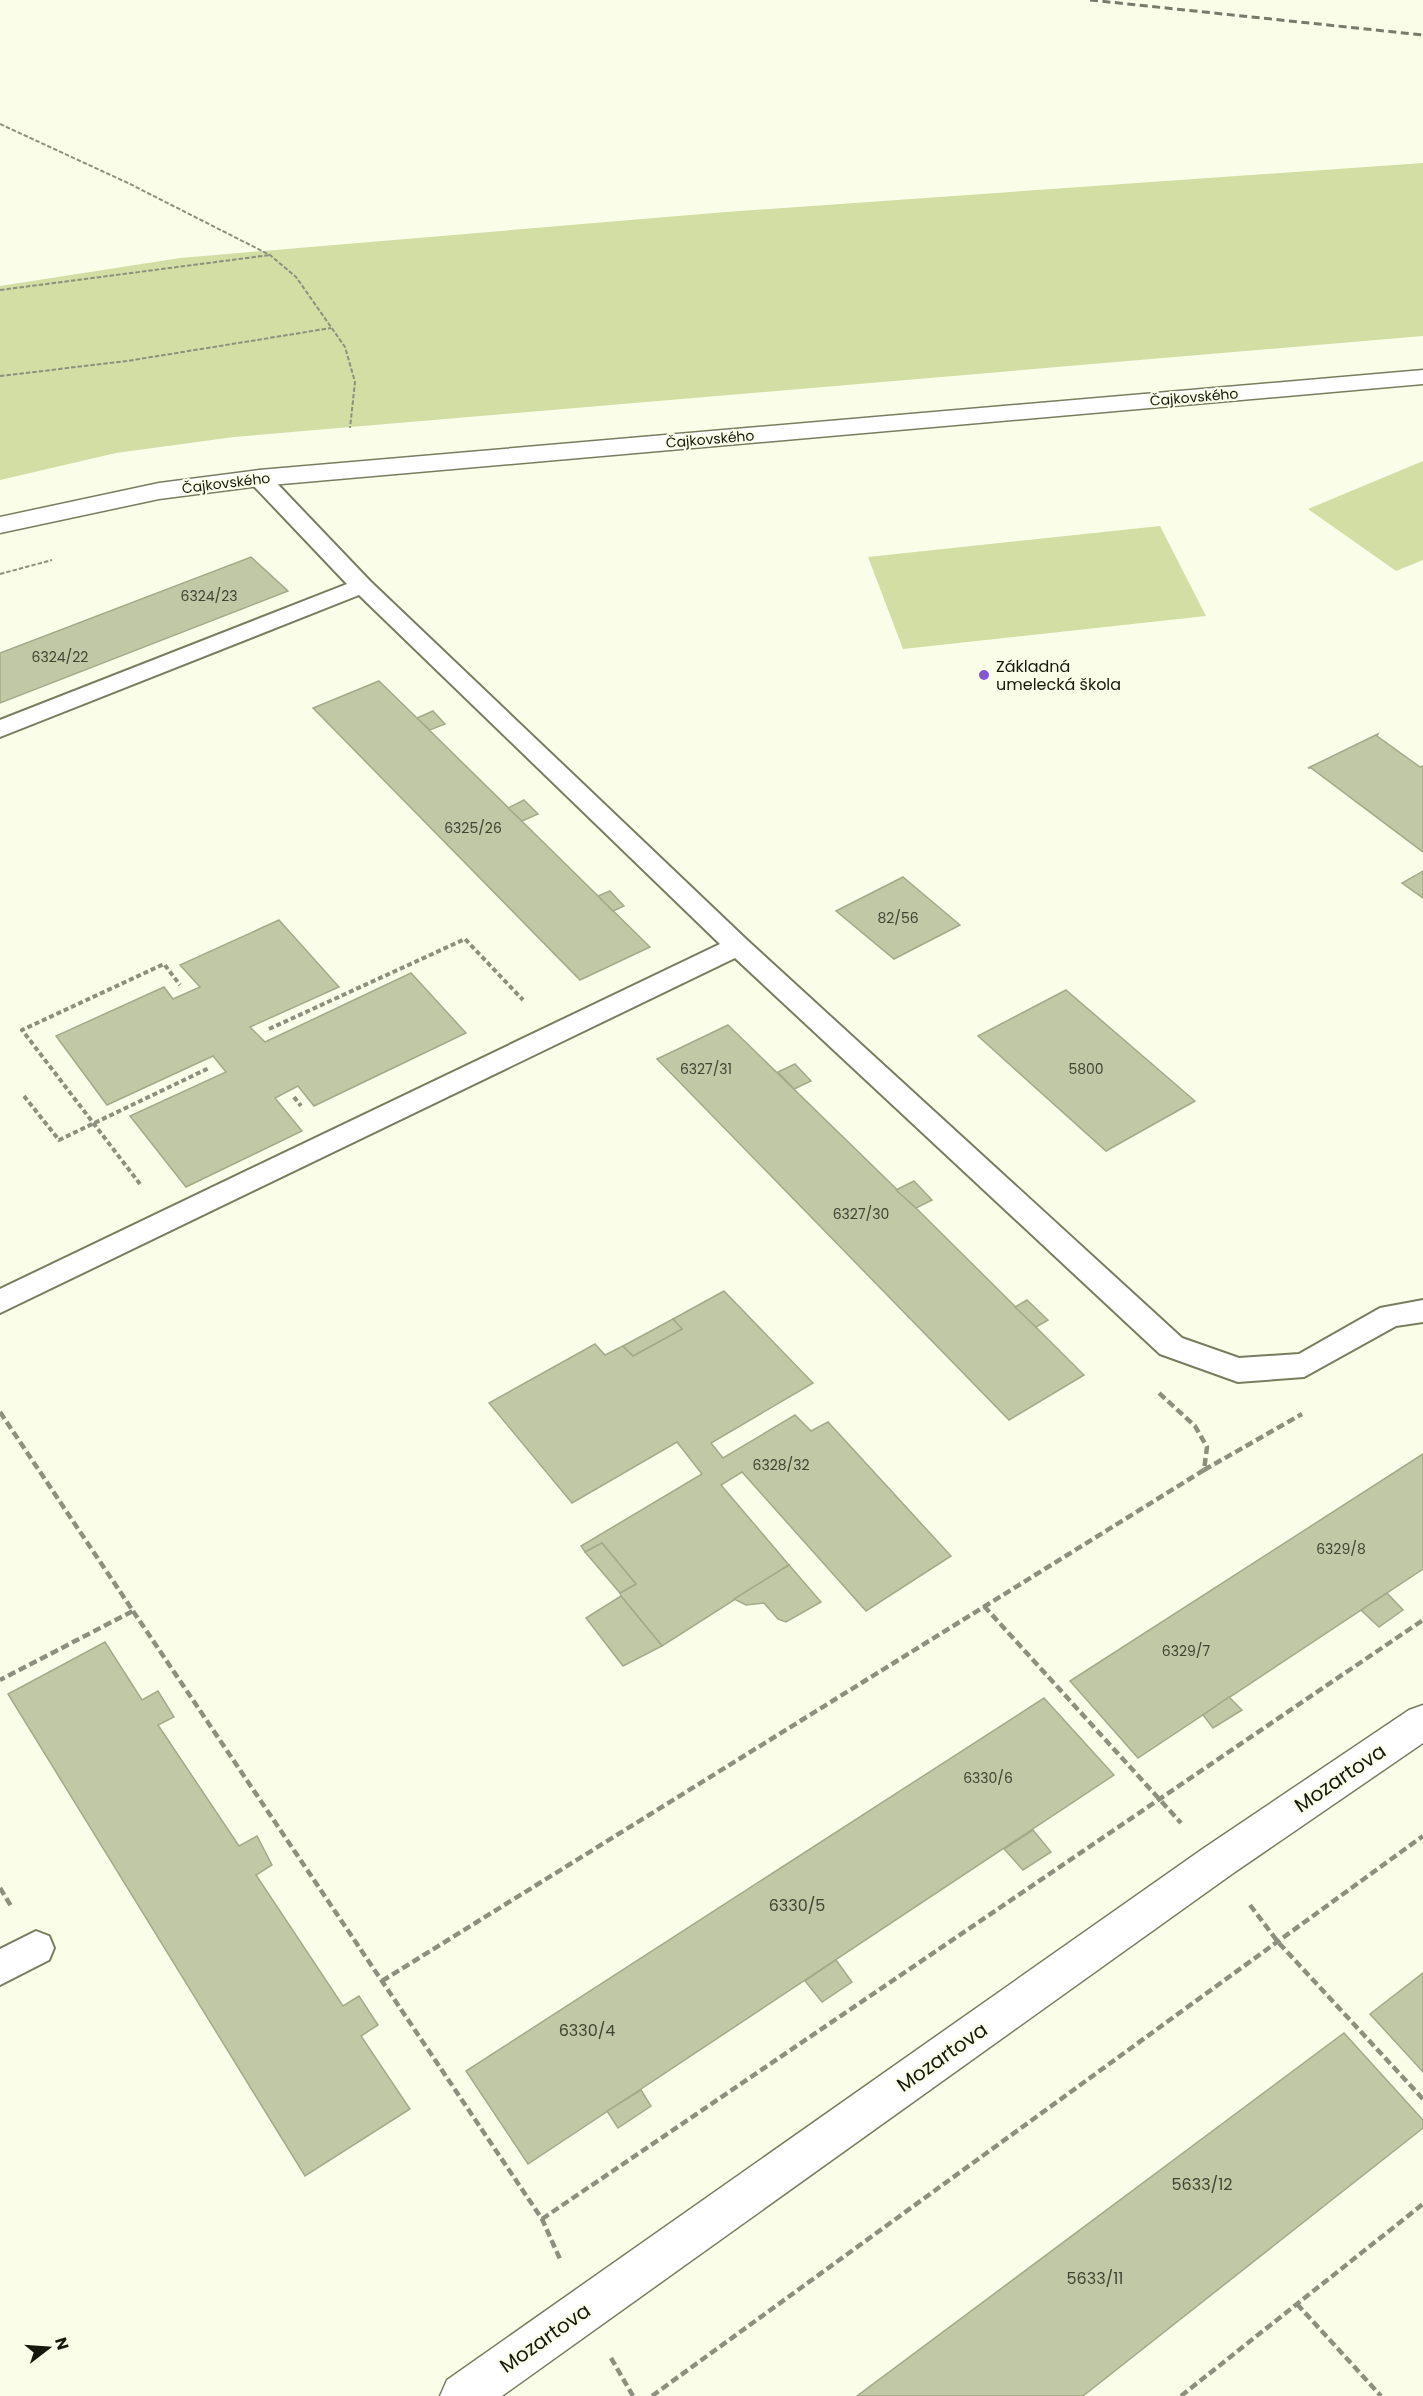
<svg xmlns="http://www.w3.org/2000/svg" width="1423" height="2396" font-family="Poppins,sans-serif">
  <style>
    .green { fill: #d2dea3 }
    .building { fill: #c0c8a6; stroke: #a3aa89; stroke-width: 1.5 }
    .lines { fill: none; stroke-linecap: round; stroke-linejoin: round }
    .service-casing { stroke: #777e5f; stroke-width: 4 }
    .minor-casing { stroke: #777e5f; stroke-width: 3 }
    .path-far2 { stroke: #8d907f; stroke-width: 2; stroke-dasharray: 4.5 2; stroke-linecap: butt }
    .path-far1 { stroke: #8d907f; stroke-width: 4; stroke-dasharray: 5 3; stroke-linecap: butt }
    .path { stroke: #8d907f; stroke-width: 4.5; stroke-dasharray: 8 4; stroke-linecap: butt }
    .service { fill: #fff; fill-rule: evenodd }
    .minor { fill: #fff; fill-rule: evenodd }
    .rail { stroke: #787b6b; stroke-width: 3; stroke-dasharray: 8 4.5; stroke-linecap: butt }
    .poi-dot { fill: #8457d1; stroke: #fafee9; stroke-width: 2 }
    .labels { text-anchor: middle; dominant-baseline: central; stroke-width: 4.5; stroke-linejoin: round; paint-order: stroke }
    .far-street-label { font-size: 14px; fill: #15180b; stroke: #fafee9 }
    .number-label { font-size: 14px; fill: #404432 }
    .poi-label { font-size: 16px; fill: #15180b; stroke: #fafee9; text-anchor: start }
    .near-number-label { font-size: 16px; fill: #404432 }
    .near-street-label { font-size: 20px; fill: #15180b; stroke: #fafee9 }
  </style>
  <rect width="100%" height="100%" fill="#fafee9"/>
  <g class="green">
    <path d="M 1423,163 L 1423,336 L 234,437 L 116,453 L 0,480 L 0,286 L 180,258 L 726,212 Z"/>
    <path d="M 1423,461 L 1423,560 L 1396,571 L 1308,509 Z"/>
    <path d="M 1160,526 L 1206,616 L 903,649 L 868,557 Z"/>
  </g>
  <g class="building">
    <path d="M 251,557 L 288,591 L 0,703 L 0,653 Z"/>
    <path d="M 379,681 L 417,718 L 650,947 L 580,980 L 313,708 Z"/>
    <path d="M 433,711 L 445,724 L 430,730 L 417,718 Z"/>
    <path d="M 1378,734 L 1377,736 L 1420,767 L 1423,766 L 1423,852 L 1311,768 L 1308,768 Z"/>
    <path d="M 524,800 L 538,814 L 522,821 L 508,808 Z"/>
    <path d="M 1423,871 L 1423,898 L 1402,883 Z"/>
    <path d="M 903,877 L 960,925 L 894,959 L 836,911 Z"/>
    <path d="M 610,891 L 624,906 L 613,911 L 598,896 Z"/>
    <path d="M 279,920 L 339,987 L 250,1027 L 265,1042 L 411,973 L 466,1033 L 314,1106 L 298,1086 L 275,1098 L 302,1131 L 186,1187 L 130,1116 L 226,1072 L 213,1056 L 107,1105 L 56,1036 L 164,987 L 173,999 L 200,987 L 180,965 Z"/>
    <path d="M 1066,990 L 1195,1101 L 1106,1151 L 978,1036 Z"/>
    <path d="M 728,1025 L 916,1208 L 1084,1375 L 1009,1420 L 657,1059 Z"/>
    <path d="M 795,1064 L 811,1081 L 794,1089 L 778,1072 Z"/>
    <path d="M 914,1181 L 932,1200 L 916,1208 L 896,1190 Z"/>
    <path d="M 724,1291 L 813,1383 L 711,1443 L 723,1458 L 795,1415 L 811,1431 L 828,1422 L 951,1556 L 866,1611 L 742,1472 L 721,1485 L 789,1565 L 662,1646 L 621,1596 L 620,1593 L 636,1584 L 602,1543 L 585,1552 L 581,1546 L 702,1474 L 677,1442 L 572,1503 L 489,1403 L 595,1344 L 605,1355 L 623,1346 L 633,1356 L 682,1329 L 673,1319 Z"/>
    <path d="M 1027,1300 L 1048,1320 L 1036,1327 L 1015,1307 Z"/>
    <path d="M 673,1319 L 682,1329 L 633,1356 L 623,1346 Z"/>
    <path d="M 1423,1454 L 1423,1569 L 1138,1758 L 1070,1681 Z"/>
    <path d="M 602,1543 L 636,1584 L 620,1593 L 585,1552 Z"/>
    <path d="M 789,1565 L 821,1602 L 786,1622 L 778,1619 L 764,1603 L 746,1605 L 734,1599 Z"/>
    <path d="M 1387,1593 L 1403,1610 L 1379,1627 L 1361,1610 Z"/>
    <path d="M 621,1596 L 662,1646 L 623,1666 L 586,1618 Z"/>
    <path d="M 105,1642 L 142,1700 L 158,1691 L 174,1717 L 158,1725 L 239,1846 L 257,1836 L 272,1865 L 256,1875 L 343,2006 L 359,1996 L 378,2025 L 361,2036 L 410,2109 L 305,2176 L 8,1694 Z"/>
    <path d="M 1229,1697 L 1242,1710 L 1213,1728 L 1203,1715 Z"/>
    <path d="M 1044,1698 L 1114,1775 L 528,2164 L 466,2071 Z"/>
    <path d="M 1033,1830 L 1051,1852 L 1023,1870 L 1004,1849 Z"/>
    <path d="M 836,1960 L 852,1982 L 822,2002 L 805,1981 Z"/>
    <path d="M 1423,1973 L 1423,2072 L 1370,2014 Z"/>
    <path d="M 1344,2033 L 1423,2120 L 1423,2128 L 1083,2396 L 857,2396 Z"/>
    <path d="M 641,2090 L 651,2106 L 618,2128 L 607,2111 Z"/>
  </g>
  <g class="lines">
    <g class="service-casing">
      <g id="service">
        <path d="M 259,472 L 267,473 L 370,581 L 747,940 L 1182,1338 L 1239,1358 L 1299,1354 L 1380,1308 L 1423,1300 L 1423,1322 L 1396,1326 L 1304,1377 L 1238,1382 L 1160,1354 L 735,958 L 0,1313 L 0,1289 L 720,944 L 359,595 L 0,737 L 0,720 L 347,584 L 251,483 L 248,478 L 251,473 Z"/>
        <path d="M 36,1931 L 49,1936 L 54,1948 L 49,1960 L 0,1985 L 0,1949 Z"/>
      </g>
    </g>
    <g class="minor-casing">
      <g id="minor">
        <path d="M 1423,370 L 1423,384 L 259,486 L 159,499 L 0,533 L 0,517 L 159,483 L 259,470 Z"/>
        <path d="M 1423,1705 L 1423,1743 L 1232,1874 L 502,2396 L 440,2396 L 447,2380 L 1204,1848 L 1409,1710 Z"/>
      </g>
    </g>
    <g class="path-far2">
      <path d="M 0,124 L 128,183 L 270,255 L 296,277 L 345,347 L 355,382 L 350,428"/>
      <path d="M 0,290 L 270,255"/>
      <path d="M 0,376 L 127,361 L 331,328"/>
      <path d="M 0,574 L 52,560"/>
    </g>
    <g class="path-far1">
      <path d="M 269,1029 L 465,939 L 523,1000"/>
      <path d="M 24,1096 L 59,1140 L 209,1068"/>
      <path d="M 294,1097 L 301,1106"/>
      <path d="M 140,1184 L 22,1030 L 164,964 L 180,985"/>
    </g>
    <g class="path">
      <path d="M 0,1412 L 133,1611 L 0,1680"/>
      <path d="M 1204,1470 L 1302,1414"/>
      <path d="M 984,1606 L 1181,1823"/>
      <path d="M 133,1611 L 542,2219 L 560,2259"/>
      <path d="M 0,1888 L 11,1906"/>
      <path d="M 1250,1905 L 1278,1942 L 1423,2099"/>
      <path d="M 382,1981 L 1204,1470 L 1207,1447 L 1195,1426 L 1159,1393"/>
      <path d="M 542,2219 L 1423,1620"/>
      <path d="M 1297,2304 L 1381,2396"/>
      <path d="M 611,2358 L 633,2396"/>
      <path d="M 652,2396 L 1423,1836"/>
      <path d="M 1181,2396 L 1423,2204"/>
    </g>
    <use href="#service" class="service"/>
    <use href="#minor" class="minor"/>
    <path class="rail" d="M 1090,0 L 1423,35"/>
  </g>
  <circle class="poi-dot" cx="984" cy="675" r="6"/>
  <g class="labels">
    <g class="far-street-label">
      <text transform="translate(1194 397) rotate(-5)">Čajkovského</text>
      <text transform="translate(710 439) rotate(-5)">Čajkovského</text>
      <text transform="translate(226 483) rotate(-7)">Čajkovského</text>
    </g>
    <g class="number-label">
      <text x="209" y="596">6324/23</text>
      <text x="60" y="657">6324/22</text>
      <text x="473" y="828">6325/26</text>
      <text x="898" y="918">82/56</text>
      <text x="706" y="1069">6327/31</text>
      <text x="1086" y="1069">5800</text>
      <text x="861" y="1214">6327/30</text>
      <text x="781" y="1465">6328/32</text>
      <text x="1341" y="1549">6329/8</text>
      <text x="1186" y="1651">6329/7</text>
      <text x="988" y="1778">6330/6</text>
    </g>
    <g class="poi-label">
      <text x="996" y="666">Základná<tspan x="996" dy="18">umelecká škola</tspan></text>
    </g>
    <g class="near-number-label">
      <text x="797" y="1905">6330/5</text>
      <text x="587" y="2030">6330/4</text>
      <text x="1202" y="2184">5633/12</text>
      <text x="1095" y="2278">5633/11</text>
    </g>
    <g class="near-street-label">
      <text transform="translate(1340 1778) rotate(-34)">Mozartova</text>
      <text transform="translate(942 2057) rotate(-35)">Mozartova</text>
      <text transform="translate(545 2338) rotate(-35)">Mozartova</text>
    </g>
  </g>
  <g transform="translate(48 2348) rotate(73)" stroke="#fafee9" stroke-width="4.5" paint-order="stroke">
  <path d="M0-4.5L10 22L0 15L-10 22Z" fill="#15180b"/>
  <text y="-9" font-size="16" font-weight="bold" text-anchor="middle" fill="#15180b">N</text>
  </g>
</svg>
